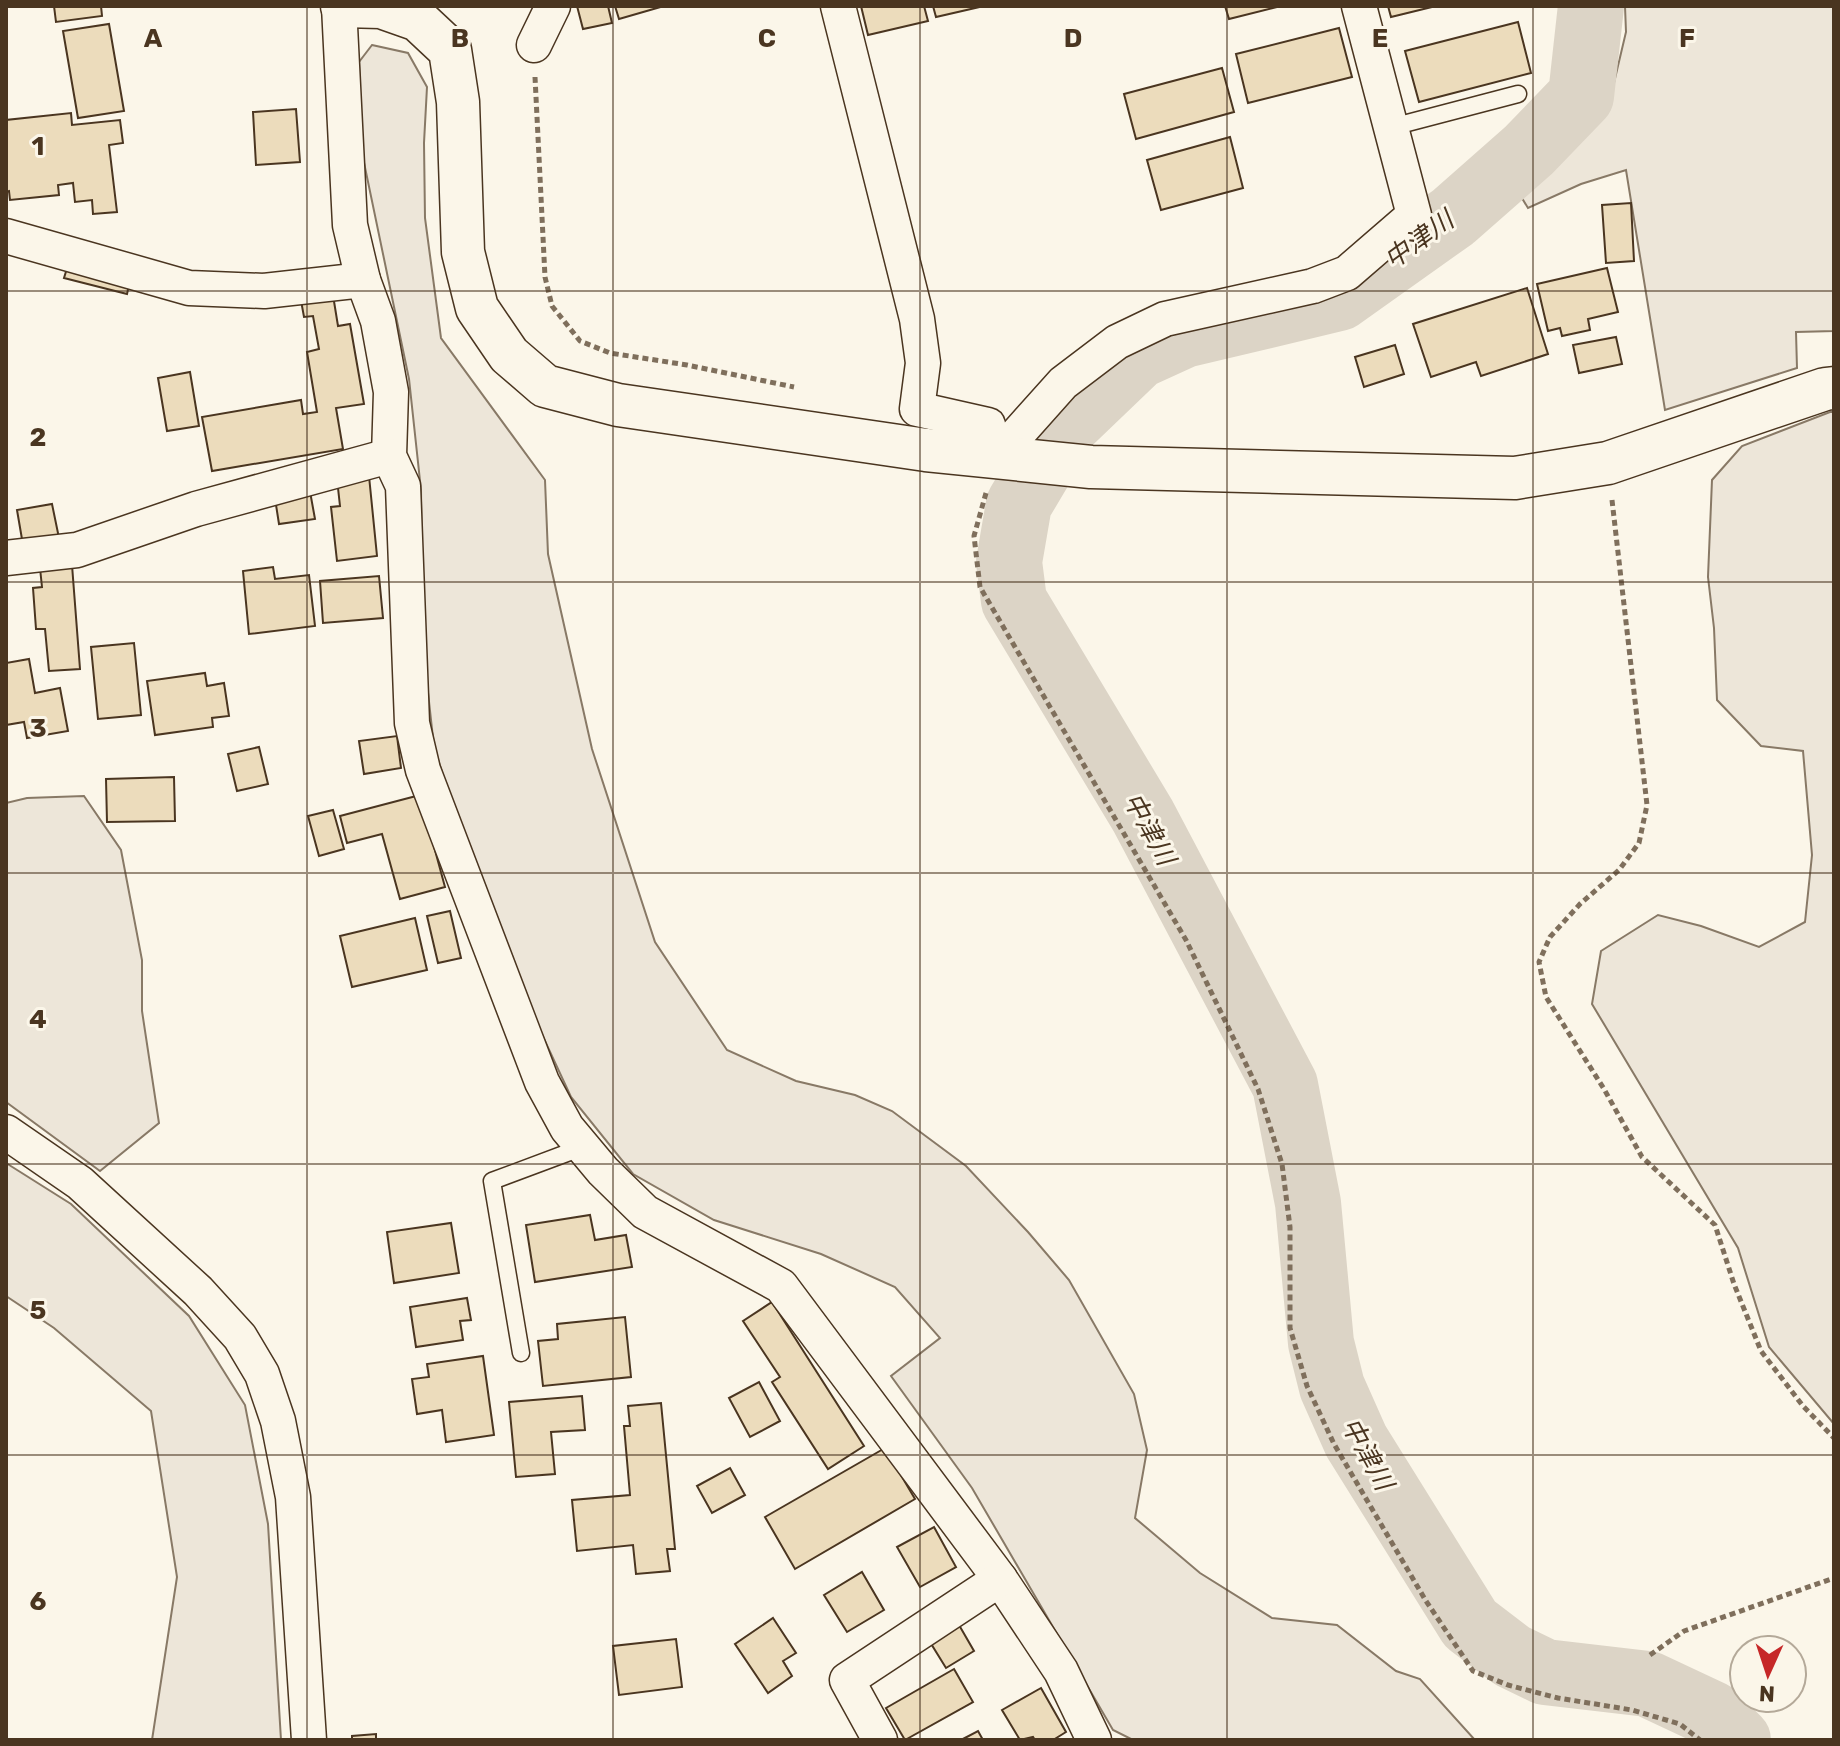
<svg xmlns="http://www.w3.org/2000/svg" width="1840" height="1746" font-family="Rubik,'Noto Sans JP',sans-serif">
  <style>
    .green { fill: #ede6d9; stroke: #887966; stroke-width: 2 }
    .lines { fill: none; stroke-linecap: round; stroke-linejoin: round }
    .river { stroke: #dcd4c6; stroke-width: 66 }
    .building { fill: #ecdcbc; stroke: #4a3520; stroke-width: 2 }
    .service-casing { stroke: #4a3520; stroke-width: 19 }
    .minor-casing { stroke: #4a3520; stroke-width: 37 }
    .tertiary-casing { stroke: #4a3520; stroke-width: 45 }
    .path { stroke: #7f6f5c; stroke-width: 5; stroke-dasharray: 6 4; stroke-linecap: butt }
    .service { stroke: #fbf6e9; stroke-width: 16 }
    .minor { stroke: #fbf6e9; stroke-width: 34 }
    .tertiary { stroke: #fbf6e9; stroke-width: 42 }
    .grid { fill: none; stroke: #4a3520; stroke-width: 2; stroke-opacity: 0.55 }
    .labels { text-anchor: middle; dominant-baseline: central; stroke-width: 6; stroke-linejoin: round; paint-order: stroke }
    .water-label { font-size: 26px; font-style: italic; fill: #4a3520; stroke: #fbf6e9 }
    .grid-label { font-size: 26px; text-anchor: middle; font-weight: bold; fill: #4a3520; stroke: #fbf6e9; stroke-width: 6; stroke-linejoin: round; paint-order: stroke }
  </style>
  <rect width="100%" height="100%" fill="#fbf6e9"/>
  <g class="green">
    <path d="M 1625,6 L 1834,6 L 1834,331 L 1796,332 L 1797,368 L 1665,410 L 1626,170 L 1581,184 L 1528,208 L 1514,185 L 1609,104 L 1626,32 Z"/>
    <path d="M 372,45 L 408,53 L 427,87 L 424,143 L 425,218 L 441,338 L 545,480 L 548,554 L 592,749 L 655,942 L 727,1050 L 796,1081 L 855,1095 L 892,1111 L 966,1166 L 1028,1232 L 1069,1280 L 1134,1394 L 1147,1450 L 1135,1518 L 1200,1573 L 1272,1618 L 1337,1625 L 1396,1671 L 1420,1679 L 1475,1740 L 1133,1740 L 1113,1730 L 972,1488 L 891,1376 L 940,1338 L 895,1287 L 821,1254 L 714,1220 L 633,1174 L 571,1097 L 538,1026 L 479,888 L 434,747 L 423,647 L 421,490 L 409,379 L 362,153 L 359,62 Z"/>
    <path d="M 1830,412 L 1834,412 L 1834,1424 L 1769,1347 L 1738,1248 L 1592,1004 L 1601,951 L 1658,915 L 1701,926 L 1759,947 L 1805,922 L 1812,855 L 1803,751 L 1761,746 L 1717,700 L 1714,628 L 1708,577 L 1712,480 L 1742,446 Z"/>
    <path d="M 84,796 L 121,850 L 142,960 L 142,1011 L 159,1123 L 100,1171 L 6,1102 L 6,803 L 27,798 Z"/>
    <path d="M 6,1163 L 71,1204 L 189,1316 L 245,1405 L 268,1524 L 281,1740 L 152,1740 L 177,1577 L 151,1411 L 54,1328 L 6,1296 Z"/>
  </g>
  <g class="lines">
    <path class="river" d="M 1591,6 L 1581,96 L 1529,150 L 1453,217 L 1339,298 L 1184,335 L 1138,356 L 1066,425 L 1019,504 L 1009,562 L 1014,601 L 1143,816 L 1285,1085 L 1308,1203 L 1321,1343 L 1332,1387 L 1356,1441 L 1470,1624 L 1512,1656 L 1545,1672 L 1648,1684 L 1712,1714 L 1738,1740"/>
  </g>
  <g class="building">
    <path d="M 54,6 L 101,6 L 102,16 L 56,22 Z"/>
    <path d="M 577,6 L 608,6 L 612,23 L 583,29 Z"/>
    <path d="M 615,6 L 664,6 L 619,19 Z"/>
    <path d="M 861,6 L 924,6 L 928,21 L 868,35 Z"/>
    <path d="M 933,6 L 984,6 L 936,17 Z"/>
    <path d="M 1225,6 L 1281,6 L 1229,19 Z"/>
    <path d="M 1388,6 L 1436,6 L 1391,17 Z"/>
    <path d="M 1518,22 L 1531,73 L 1419,102 L 1405,51 Z"/>
    <path d="M 109,24 L 124,111 L 78,118 L 63,31 Z"/>
    <path d="M 1339,28 L 1352,77 L 1248,103 L 1236,54 Z"/>
    <path d="M 1222,68 L 1234,112 L 1136,139 L 1124,94 Z"/>
    <path d="M 296,109 L 300,162 L 256,165 L 253,112 Z"/>
    <path d="M 71,113 L 72,125 L 120,120 L 123,143 L 109,145 L 117,212 L 93,214 L 92,200 L 75,202 L 73,183 L 58,185 L 59,195 L 10,200 L 9,191 L 6,192 L 6,120 Z"/>
    <path d="M 1230,137 L 1243,188 L 1161,210 L 1147,160 Z"/>
    <path d="M 1631,203 L 1634,261 L 1606,263 L 1602,205 Z"/>
    <path d="M 68,265 L 130,281 L 127,294 L 64,278 Z"/>
    <path d="M 1607,268 L 1618,312 L 1588,319 L 1590,330 L 1562,336 L 1560,328 L 1548,331 L 1537,284 Z"/>
    <path d="M 1527,288 L 1548,354 L 1481,376 L 1476,362 L 1431,377 L 1413,324 Z"/>
    <path d="M 332,289 L 338,326 L 350,324 L 364,404 L 336,408 L 343,449 L 212,471 L 202,417 L 301,400 L 303,414 L 317,412 L 307,352 L 319,349 L 313,316 L 304,317 L 300,295 Z"/>
    <path d="M 1616,337 L 1622,364 L 1579,373 L 1573,345 Z"/>
    <path d="M 1395,345 L 1404,374 L 1364,387 L 1355,357 Z"/>
    <path d="M 190,372 L 199,426 L 167,431 L 158,378 Z"/>
    <path d="M 369,476 L 377,556 L 337,561 L 331,507 L 340,506 L 337,479 Z"/>
    <path d="M 309,486 L 315,519 L 279,524 L 274,492 Z"/>
    <path d="M 52,504 L 59,538 L 23,545 L 17,510 Z"/>
    <path d="M 72,565 L 80,669 L 49,671 L 45,629 L 36,629 L 33,588 L 42,587 L 40,568 Z"/>
    <path d="M 273,567 L 275,579 L 309,575 L 315,626 L 249,634 L 243,571 Z"/>
    <path d="M 379,576 L 383,618 L 323,623 L 320,581 Z"/>
    <path d="M 134,643 L 141,715 L 98,719 L 91,647 Z"/>
    <path d="M 29,659 L 35,693 L 60,688 L 68,731 L 27,738 L 24,722 L 6,725 L 6,663 Z"/>
    <path d="M 205,673 L 207,686 L 224,683 L 229,716 L 212,718 L 213,727 L 155,735 L 147,681 Z"/>
    <path d="M 397,736 L 401,768 L 364,774 L 359,741 Z"/>
    <path d="M 259,747 L 268,784 L 237,791 L 228,754 Z"/>
    <path d="M 174,777 L 175,821 L 107,822 L 106,779 Z"/>
    <path d="M 420,795 L 445,887 L 400,899 L 382,834 L 347,843 L 340,816 Z"/>
    <path d="M 333,810 L 344,849 L 319,856 L 308,816 Z"/>
    <path d="M 450,911 L 461,958 L 438,963 L 427,916 Z"/>
    <path d="M 415,918 L 427,970 L 352,987 L 340,936 Z"/>
    <path d="M 590,1215 L 595,1240 L 626,1235 L 632,1267 L 535,1282 L 526,1225 Z"/>
    <path d="M 451,1223 L 459,1273 L 394,1283 L 387,1232 Z"/>
    <path d="M 467,1298 L 471,1320 L 460,1321 L 463,1340 L 416,1347 L 410,1307 Z"/>
    <path d="M 772,1302 L 864,1446 L 828,1469 L 772,1382 L 780,1377 L 743,1321 Z"/>
    <path d="M 625,1317 L 631,1377 L 543,1386 L 538,1341 L 558,1339 L 557,1324 Z"/>
    <path d="M 483,1356 L 494,1435 L 446,1442 L 442,1410 L 417,1414 L 412,1379 L 429,1377 L 427,1364 Z"/>
    <path d="M 759,1382 L 780,1421 L 750,1437 L 729,1398 Z"/>
    <path d="M 582,1396 L 585,1430 L 551,1432 L 555,1474 L 516,1477 L 509,1402 Z"/>
    <path d="M 661,1403 L 675,1549 L 667,1549 L 670,1571 L 636,1574 L 633,1545 L 577,1551 L 572,1500 L 630,1495 L 624,1426 L 630,1426 L 628,1406 Z"/>
    <path d="M 885,1448 L 915,1499 L 795,1569 L 765,1517 Z"/>
    <path d="M 730,1468 L 745,1495 L 712,1513 L 697,1486 Z"/>
    <path d="M 934,1527 L 956,1567 L 920,1587 L 897,1547 Z"/>
    <path d="M 862,1572 L 884,1610 L 847,1632 L 824,1595 Z"/>
    <path d="M 773,1618 L 796,1653 L 783,1661 L 792,1676 L 768,1693 L 735,1644 Z"/>
    <path d="M 959,1625 L 974,1651 L 946,1668 L 930,1642 Z"/>
    <path d="M 676,1639 L 682,1687 L 619,1695 L 613,1646 Z"/>
    <path d="M 954,1669 L 973,1702 L 905,1740 L 886,1708 Z"/>
    <path d="M 1041,1688 L 1066,1732 L 1053,1740 L 1035,1740 L 1033,1737 L 1020,1740 L 1002,1710 Z"/>
    <path d="M 978,1731 L 983,1740 L 961,1740 Z"/>
    <path d="M 376,1734 L 376,1740 L 352,1740 L 352,1736 Z"/>
  </g>
  <g class="lines">
    <g class="service-casing">
      <g id="service">
        <path d="M 1392,127 L 1518,94"/>
        <path d="M 521,1353 L 492,1181 L 583,1147"/>
      </g>
    </g>
    <g class="minor-casing">
      <g id="minor">
        <path d="M 339,6 L 350,225 L 363,280 L 378,321 L 391,392 L 389,456 L 403,486 L 412,723 L 423,770 L 542,1082 L 567,1128 L 603,1171 L 645,1212 L 781,1286 L 1000,1579 L 1061,1671 L 1094,1740"/>
        <path d="M 838,6 L 917,319 L 923,363 L 917,409 L 988,425 L 996,458"/>
        <path d="M 534,45 L 553,6"/>
        <path d="M 6,236 L 189,288 L 264,291 L 363,280"/>
        <path d="M 996,458 L 1063,383 L 1117,342 L 1165,319 L 1313,286 L 1347,273 L 1414,215 L 1359,6"/>
        <path d="M 6,558 L 77,550 L 196,509 L 389,456"/>
        <path d="M 6,1132 L 80,1183 L 198,1291 L 240,1337 L 262,1374 L 278,1421 L 293,1497 L 309,1740"/>
        <path d="M 880,1740 L 847,1680 L 1000,1579"/>
      </g>
    </g>
    <g class="tertiary-casing">
      <path id="tertiary" d="M 342,6 L 381,7 L 418,20 L 450,50 L 458,102 L 463,252 L 477,308 L 509,355 L 545,386 L 618,405 L 926,450 L 1091,467 L 1515,478 L 1608,463 L 1825,389 L 1834,388"/>
    </g>
    <g class="path">
      <path d="M 535,77 L 545,277 L 552,306 L 580,341 L 610,353 L 687,365 L 794,387"/>
      <path d="M 986,493 L 974,536 L 980,587 L 1186,940 L 1258,1089 L 1282,1164 L 1290,1227 L 1290,1328 L 1307,1386 L 1334,1444 L 1426,1601 L 1473,1671 L 1508,1685 L 1558,1698 L 1632,1710 L 1680,1724 L 1700,1740"/>
      <path d="M 1612,500 L 1647,805 L 1639,843 L 1619,870 L 1580,904 L 1550,937 L 1539,962 L 1546,997 L 1604,1089 L 1642,1157 L 1715,1225 L 1734,1284 L 1761,1351 L 1803,1406 L 1834,1438"/>
      <path d="M 1650,1655 L 1684,1631 L 1834,1578"/>
    </g>
    <use href="#service" class="service"/>
    <use href="#minor" class="minor"/>
    <use href="#tertiary" class="tertiary"/>
  </g>
  <path class="grid" d="M 307,6 L 307,1740M 613,6 L 613,1740M 920,6 L 920,1740M 1227,6 L 1227,1740M 1533,6 L 1533,1740M 6,291 L 1834,291M 6,582 L 1834,582M 6,873 L 1834,873M 6,1164 L 1834,1164M 6,1455 L 1834,1455"/>
  <g class="labels">
    <g class="water-label">
      <text transform="translate(1419 240) rotate(-36)">中津川</text>
      <text transform="translate(1149 829) rotate(61)">中津川</text>
      <text transform="translate(1367 1454) rotate(61)">中津川</text>
    </g>
  </g>
  <g class="grid-label">
    <text x="153" y="47">A</text>
    <text x="460" y="47">B</text>
    <text x="767" y="47">C</text>
    <text x="1073" y="47">D</text>
    <text x="1380" y="47">E</text>
    <text x="1687" y="47">F</text>
    <text x="38" y="155">1</text>
    <text x="38" y="446">2</text>
    <text x="38" y="737">3</text>
    <text x="38" y="1028">4</text>
    <text x="38" y="1319">5</text>
    <text x="38" y="1610">6</text>
  </g>
  <rect width="1840" height="1746" fill="none" stroke="#4a3520" stroke-width="16"/>
  <g transform="translate(1768 1674) rotate(183)"><circle r="38" fill="#fbf6e9" stroke="#b4a999" stroke-width="2"/>
  <path d="M0-6L14 30L0 20L-14 30Z" fill="#c62828"/>
  <text y="-12" font-size="22" font-weight="bold" text-anchor="middle" fill="#4a3520">N</text>
  </g>
</svg>
